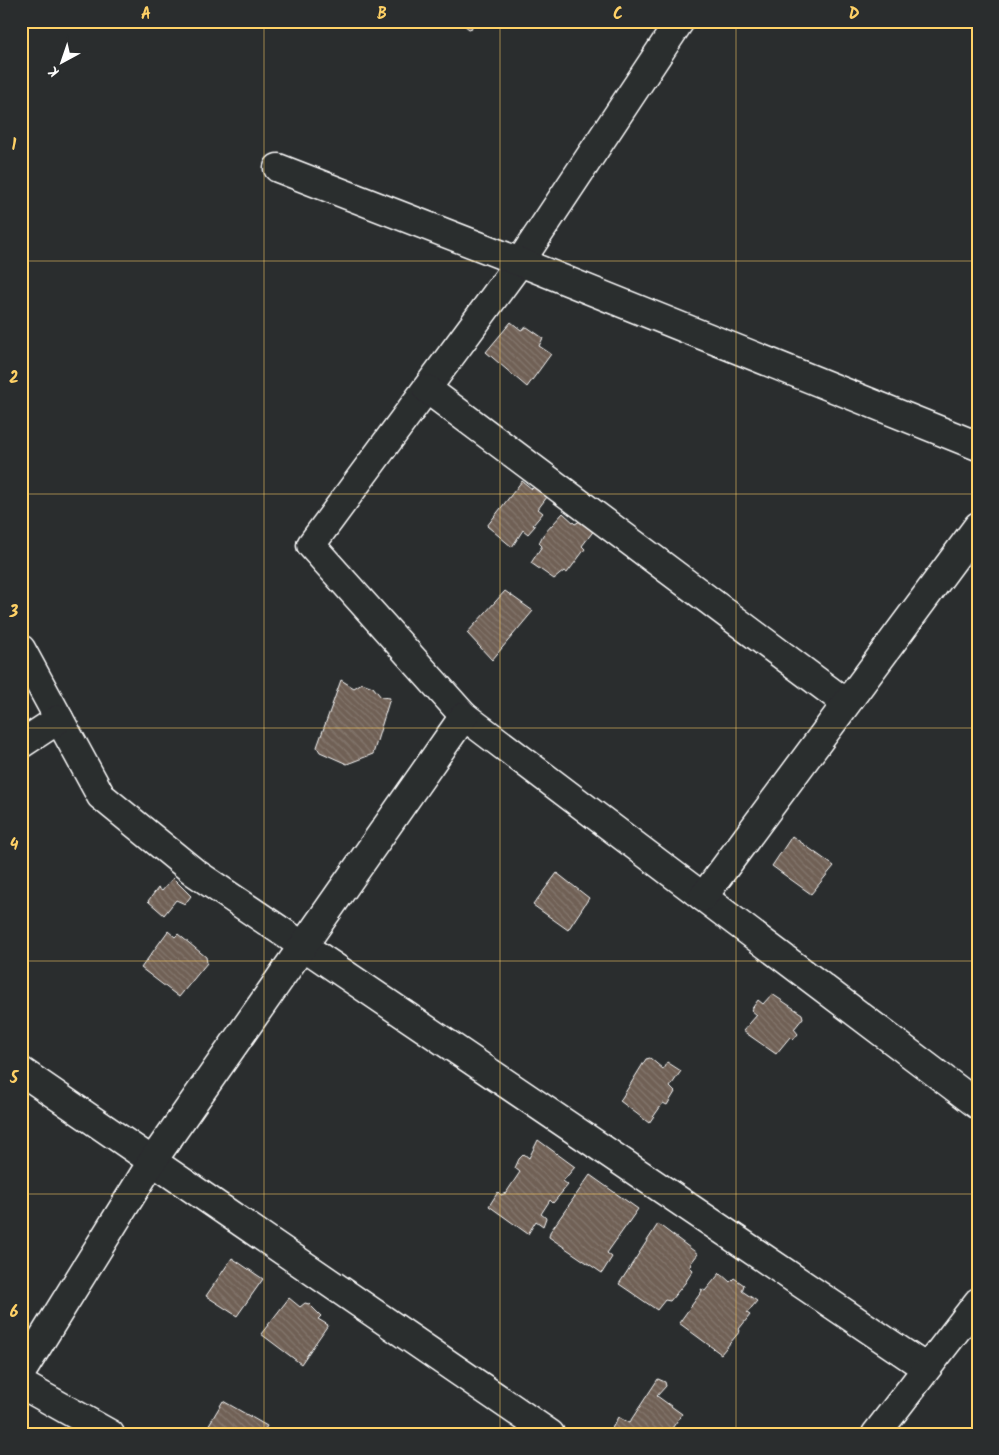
<svg xmlns="http://www.w3.org/2000/svg" width="999" height="1455" font-family="Kalam,sans-serif">
  <style>
    .building { fill: url(#building-back-hatch); stroke: #fff }
    .lines { fill: none; stroke-linecap: round; stroke-linejoin: round }
    .street-casing { stroke: #fff; stroke-width: 31 }
    .street { stroke: #2a2d2e; stroke-width: 28 }
    .grid { fill: none; stroke: #ffd166; stroke-width: 1; stroke-opacity: 0.55 }
    .neatline { fill: none; stroke: #ffd166; stroke-width: 2 }
    .grid-label { font-size: 16px; text-anchor: middle; font-weight: bold; fill: #ffd166 }
  </style>
  <defs>
    <pattern id="building-back-hatch" width="6" height="6" patternUnits="userSpaceOnUse" patternTransform="scale(1.25)"><rect width="6" height="6" fill="#6f6055"/><path d="M-1 5l2 2M0 0l6 6M5-1l2 2" fill="none" stroke="#85786e"/></pattern>
  </defs>
  <rect width="100%" height="100%" fill="#2a2d2e"/>
  <filter id="ink" filterUnits="userSpaceOnUse"><feTurbulence type="fractalNoise" baseFrequency=".02" numOctaves="2"/><feDisplacementMap in="SourceGraphic" scale="10" xChannelSelector="R" yChannelSelector="G"/><feConvolveMatrix kernelMatrix="1 2 1 2 8 2 1 2 1" color-interpolation-filters="sRGB"/></filter>
  <g filter="url(#ink)">
    <g class="building">
      <path d="M 459,21 L 470,21 L 472,28 L 469,29 Z"/>
      <path d="M 511,322 L 521,330 L 527,327 L 543,338 L 539,346 L 551,354 L 527,387 L 486,352 Z"/>
      <path d="M 522,481 L 532,489 L 535,486 L 547,497 L 538,509 L 543,513 L 533,525 L 535,526 L 528,534 L 523,530 L 512,547 L 487,526 Z"/>
      <path d="M 563,513 L 575,524 L 580,521 L 588,528 L 591,526 L 595,529 L 582,546 L 585,549 L 567,573 L 564,571 L 554,579 L 531,563 L 542,546 L 539,543 L 543,535 Z"/>
      <path d="M 505,591 L 533,611 L 492,660 L 467,633 Z"/>
      <path d="M 341,680 L 354,688 L 362,683 L 373,687 L 381,697 L 390,698 L 373,754 L 347,764 L 320,752 L 317,747 Z"/>
      <path d="M 792,836 L 834,866 L 811,894 L 772,866 Z"/>
      <path d="M 557,873 L 589,898 L 568,930 L 533,905 Z"/>
      <path d="M 173,878 L 191,896 L 185,904 L 176,900 L 164,915 L 148,901 L 158,888 L 162,891 Z"/>
      <path d="M 168,931 L 175,937 L 178,934 L 206,957 L 207,963 L 179,997 L 141,968 Z"/>
      <path d="M 772,994 L 802,1014 L 803,1018 L 794,1029 L 798,1034 L 793,1040 L 790,1037 L 776,1054 L 743,1031 L 757,1015 L 751,1010 L 758,1000 L 763,1004 Z"/>
      <path d="M 650,1058 L 663,1069 L 667,1062 L 681,1071 L 670,1087 L 675,1092 L 667,1105 L 663,1103 L 649,1123 L 620,1101 L 646,1059 Z"/>
      <path d="M 538,1140 L 575,1167 L 563,1181 L 568,1185 L 553,1203 L 550,1200 L 541,1214 L 546,1218 L 543,1226 L 536,1221 L 528,1234 L 489,1206 L 498,1192 L 501,1195 L 506,1193 L 520,1172 L 515,1168 L 519,1159 L 524,1154 L 529,1158 Z"/>
      <path d="M 590,1175 L 638,1209 L 607,1253 L 612,1257 L 602,1273 L 549,1237 L 550,1232 Z"/>
      <path d="M 658,1224 L 698,1254 L 691,1263 L 690,1267 L 693,1270 L 685,1283 L 670,1301 L 665,1300 L 657,1310 L 619,1284 Z"/>
      <path d="M 232,1258 L 263,1279 L 237,1316 L 206,1296 Z"/>
      <path d="M 720,1273 L 730,1282 L 734,1278 L 744,1285 L 742,1291 L 757,1301 L 747,1313 L 750,1315 L 739,1329 L 740,1331 L 721,1354 L 679,1323 L 702,1291 L 701,1289 L 705,1291 Z"/>
      <path d="M 289,1298 L 300,1307 L 305,1303 L 309,1304 L 321,1316 L 318,1319 L 328,1325 L 301,1364 L 261,1334 Z"/>
      <path d="M 658,1379 L 665,1382 L 666,1386 L 657,1396 L 682,1414 L 668,1434 L 609,1434 L 618,1417 L 629,1423 Z"/>
      <path d="M 223,1401 L 267,1426 L 262,1434 L 204,1433 Z"/>
    </g>
    <g class="lines">
      <g class="street-casing">
        <g id="street">
          <path d="M 680,21 L 520,262 L 311,545 L 464,716 L 978,1105"/>
          <path d="M 278,168 L 520,262 L 978,446"/>
          <path d="M 427,389 L 846,703"/>
          <path d="M 21,649 L 101,796 L 194,872 L 926,1368"/>
          <path d="M 21,744 L 59,719"/>
          <path d="M 703,897 L 978,526"/>
          <path d="M 21,1071 L 550,1434"/>
          <path d="M 21,1373 L 153,1160 L 464,716"/>
          <path d="M 21,1384 L 110,1434"/>
          <path d="M 876,1434 L 978,1302"/>
        </g>
      </g>
      <use href="#street" class="street"/>
    </g>
  </g>
  <path class="grid" d="M 264,21 L 264,1434M 500,21 L 500,1434M 736,21 L 736,1434M 21,261 L 978,261M 21,494 L 978,494M 21,728 L 978,728M 21,961 L 978,961M 21,1194 L 978,1194"/>
  <rect width="999" height="1455" fill="none" stroke="#2a2d2e" stroke-width="55"/>
  <g transform="translate(62 62) rotate(220)" stroke="#2a2d2e" stroke-width="4" paint-order="stroke">
  <path d="M0-4L9 19L0 12L-9 19Z" fill="#ffffff"/>
  <text y="-8" font-size="14" font-weight="bold" text-anchor="middle" fill="#ffffff">K</text>
  </g>
  <rect x="28" y="28" width="944" height="1400" class="neatline"/>
  <g class="grid-label">
    <text x="146" y="19">A</text>
    <text x="382" y="19">B</text>
    <text x="618" y="19">C</text>
    <text x="854" y="19">D</text>
    <text x="14" y="150">1</text>
    <text x="14" y="383">2</text>
    <text x="14" y="617">3</text>
    <text x="14" y="850">4</text>
    <text x="14" y="1083">5</text>
    <text x="14" y="1317">6</text>
  </g>
</svg>
